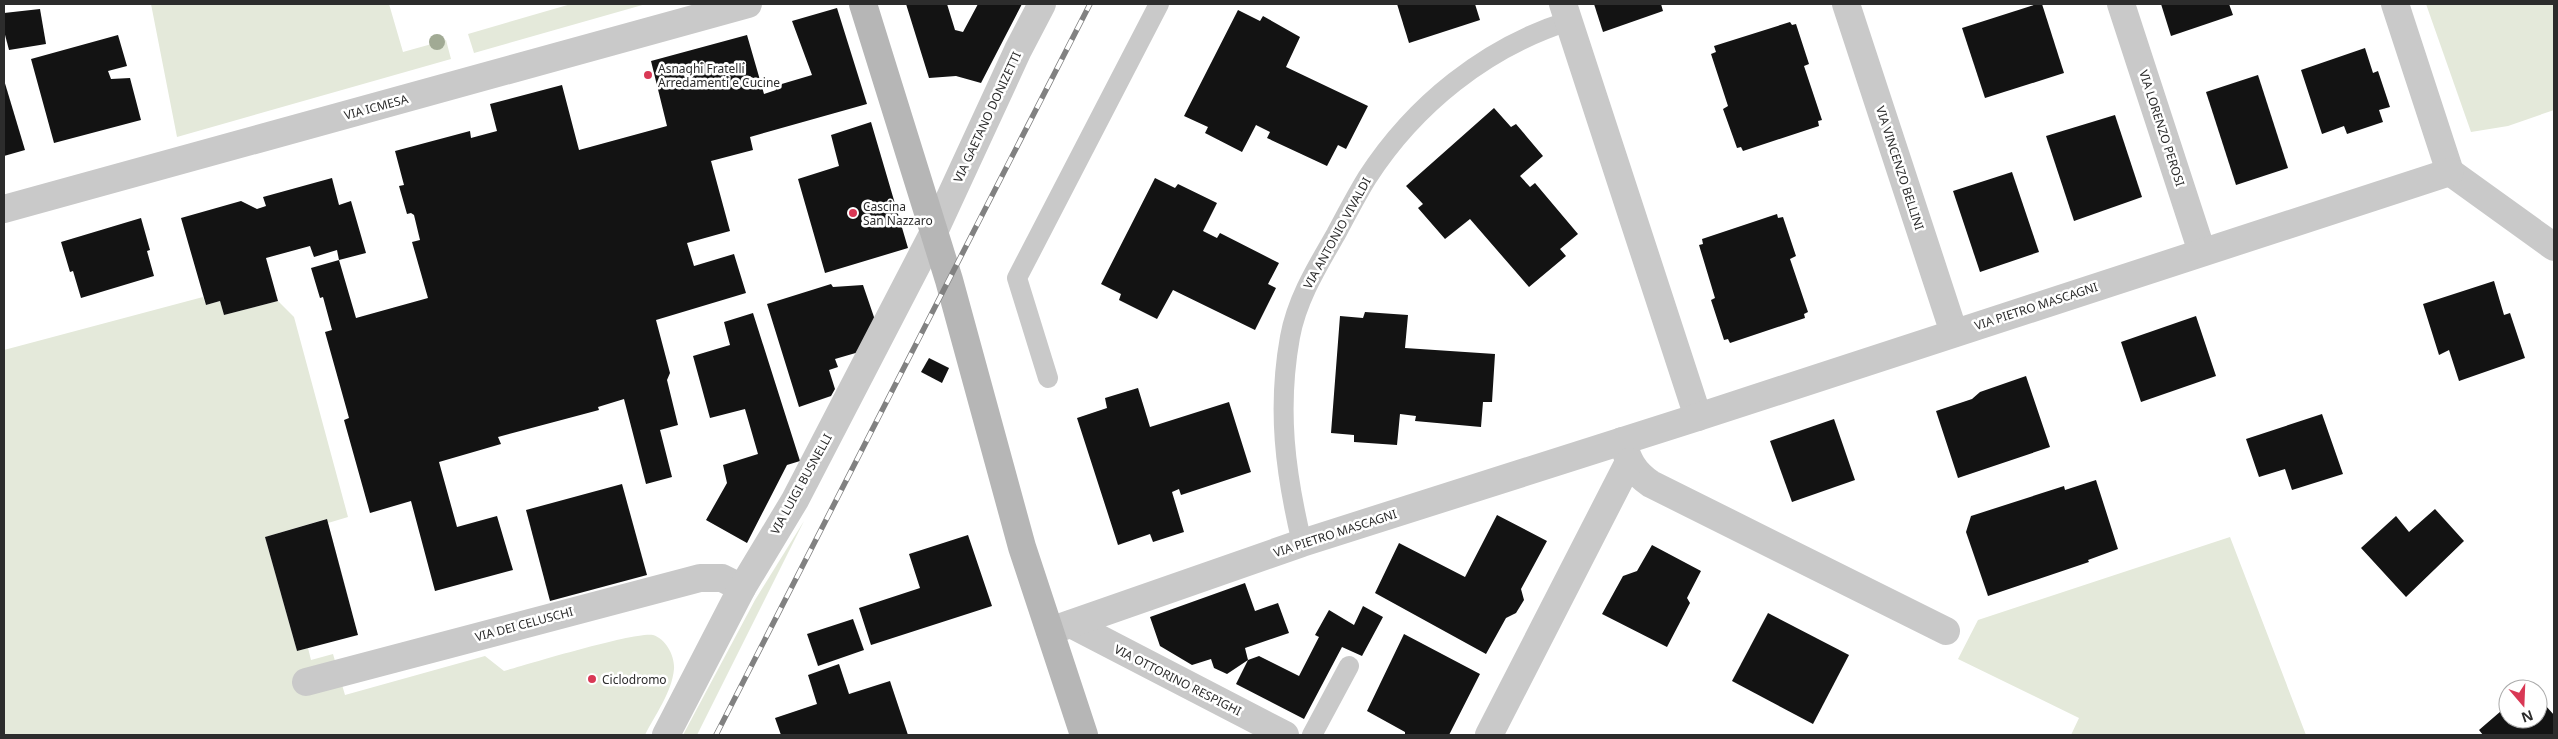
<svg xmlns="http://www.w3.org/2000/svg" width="2558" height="739" font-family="'Noto Sans',sans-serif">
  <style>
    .green { fill: #e4e9da }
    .building { fill: #131313 }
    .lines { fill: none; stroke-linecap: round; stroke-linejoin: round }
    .lane { stroke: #c9c9c9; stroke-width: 20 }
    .street { stroke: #c9c9c9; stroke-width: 28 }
    .secondary { stroke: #b6b6b6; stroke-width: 28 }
    .rail-casing { stroke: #818181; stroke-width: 5.5 }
    .rail { stroke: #fff; stroke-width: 4; stroke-dasharray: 11; stroke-linecap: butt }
    .tree { fill: #a1aa94 }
    .poi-dot { fill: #d93855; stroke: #fff; stroke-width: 2 }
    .labels { text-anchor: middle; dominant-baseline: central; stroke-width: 5; stroke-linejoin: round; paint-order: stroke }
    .poi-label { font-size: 12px; fill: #2c2c2c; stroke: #fff; text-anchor: start }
    .street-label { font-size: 12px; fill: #2c2c2c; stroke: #fff }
  </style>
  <rect width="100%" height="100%" fill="#fff"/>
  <g class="green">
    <path d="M 151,4 L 389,4 L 403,52 L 446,40 L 451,59 L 177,137 Z"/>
    <path d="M 571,4 L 646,4 L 474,53 L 468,34 Z"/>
    <path d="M 2426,4 L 2554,4 L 2554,110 L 2508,126 L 2471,132 Z"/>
    <path d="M 203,297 L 206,305 L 220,301 L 224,315 L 278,301 L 294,317 L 348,517 L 328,523 L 326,519 L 265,537 L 297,651 L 308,648 L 311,660 L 333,654 L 345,695 L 485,656 L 504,671 C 528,664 637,631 653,635 C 666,639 675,656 674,669 C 672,692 655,715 645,735 L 4,735 L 4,350 Z"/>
    <path d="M 804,521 L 697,735 L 683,735 L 755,600 Z"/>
    <path d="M 2230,537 L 2306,735 L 2071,735 L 2079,718 L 1958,659 L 1978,620 Z"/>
  </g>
  <g class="building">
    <path d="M 906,4 L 947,4 L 955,30 L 963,32 L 978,4 L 1022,4 L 981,83 L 956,76 L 929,78 Z"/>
    <path d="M 1397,4 L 1475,4 L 1480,20 L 1409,43 Z"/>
    <path d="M 1594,4 L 1661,4 L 1663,11 L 1603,32 Z"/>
    <path d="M 2037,4 L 2042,4 L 2064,73 L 1985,98 L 1962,28 Z"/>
    <path d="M 2161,4 L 2229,4 L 2233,15 L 2171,36 Z"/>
    <path d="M 837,8 L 867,104 L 750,137 L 753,150 L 711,161 L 730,231 L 687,243 L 694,266 L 734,254 L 746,293 L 656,320 L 670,373 L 667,380 L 678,425 L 660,430 L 672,477 L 646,484 L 624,399 L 598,407 L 599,410 L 498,437 L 501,444 L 439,462 L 457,527 L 497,516 L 513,570 L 435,591 L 411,501 L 370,513 L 344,420 L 349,418 L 325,332 L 332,330 L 323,297 L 320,298 L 311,268 L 339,260 L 337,250 L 314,257 L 310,246 L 266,258 L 278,301 L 224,315 L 220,301 L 206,305 L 181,218 L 241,201 L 257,209 L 266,206 L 263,197 L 332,178 L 339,205 L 351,201 L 366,253 L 339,260 L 356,318 L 428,298 L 412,242 L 420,240 L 414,215 L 411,213 L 407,214 L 399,186 L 404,185 L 395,151 L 470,131 L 471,138 L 497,131 L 490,104 L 562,85 L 579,150 L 667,126 L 651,61 L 747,35 L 764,94 L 776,90 L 775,86 L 812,75 L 792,21 Z"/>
    <path d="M 40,9 L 46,44 L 9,50 L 4,31 L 4,13 Z"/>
    <path d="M 1238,10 L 1260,21 L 1263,16 L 1300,37 L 1286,67 L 1368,106 L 1346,149 L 1338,145 L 1327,166 L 1267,138 L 1270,132 L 1256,125 L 1242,152 L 1205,133 L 1208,127 L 1184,116 Z"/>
    <path d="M 1790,22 L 1792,25 L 1796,24 L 1809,64 L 1804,66 L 1822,120 L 1818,121 L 1819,126 L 1743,151 L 1741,147 L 1737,148 L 1723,109 L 1728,106 L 1711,54 L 1716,52 L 1714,46 Z"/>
    <path d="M 118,35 L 127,66 L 108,71 L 111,79 L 130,78 L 141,120 L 54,143 L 31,59 Z"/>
    <path d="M 2365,48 L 2373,73 L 2378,71 L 2390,107 L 2379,110 L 2383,122 L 2347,134 L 2344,126 L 2322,134 L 2301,70 Z"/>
    <path d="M 2258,75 L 2288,168 L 2236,185 L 2206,92 Z"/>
    <path d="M 4,80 L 25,150 L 4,156 Z"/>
    <path d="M 1494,108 L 1511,127 L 1516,124 L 1543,156 L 1520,176 L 1530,187 L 1535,183 L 1578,234 L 1560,249 L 1566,256 L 1529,287 L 1470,219 L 1445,239 L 1418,208 L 1423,204 L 1406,186 Z"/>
    <path d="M 2115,115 L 2142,197 L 2074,221 L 2046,136 Z"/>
    <path d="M 871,122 L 908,248 L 825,273 L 798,179 L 839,166 L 831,135 Z"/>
    <path d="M 2012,172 L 2039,252 L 1980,272 L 1953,191 Z"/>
    <path d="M 1155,178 L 1175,188 L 1178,184 L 1217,203 L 1203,231 L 1217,238 L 1220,233 L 1279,263 L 1268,284 L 1276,288 L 1255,330 L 1173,290 L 1157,319 L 1119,300 L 1121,294 L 1101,284 Z"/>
    <path d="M 1777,214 L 1778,218 L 1783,217 L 1796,256 L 1790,259 L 1808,312 L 1804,314 L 1805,318 L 1730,343 L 1728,339 L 1724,340 L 1711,300 L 1715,298 L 1699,245 L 1703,244 L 1702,239 Z"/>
    <path d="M 141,218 L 150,250 L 147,251 L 154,276 L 81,298 L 73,271 L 70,272 L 61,242 Z"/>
    <path d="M 2494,281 L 2504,315 L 2510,313 L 2525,358 L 2459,381 L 2449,350 L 2439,355 L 2423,304 Z"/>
    <path d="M 831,284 L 833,287 L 863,285 L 875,320 L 859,352 L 835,359 L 838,367 L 829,370 L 835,389 L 831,396 L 799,407 L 767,304 Z"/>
    <path d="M 1365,312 L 1408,315 L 1405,348 L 1495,354 L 1492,402 L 1483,402 L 1481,427 L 1415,421 L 1416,416 L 1400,414 L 1397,445 L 1354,442 L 1354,435 L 1331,433 L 1340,316 L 1363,318 Z"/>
    <path d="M 753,313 L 800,461 L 787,465 L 747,543 L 706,520 L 727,483 L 723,465 L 758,454 L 745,409 L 710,418 L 693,356 L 730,345 L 724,322 Z"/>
    <path d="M 2196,316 L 2216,376 L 2141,402 L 2121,342 Z"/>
    <path d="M 929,358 L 949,368 L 942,383 L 921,372 Z"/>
    <path d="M 2026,376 L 2050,447 L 1958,478 L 1936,411 L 1972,399 L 1980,392 Z"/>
    <path d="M 1138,388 L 1150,427 L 1229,402 L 1251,472 L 1181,495 L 1179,489 L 1172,492 L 1184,532 L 1153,542 L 1150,534 L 1118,545 L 1077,418 L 1107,408 L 1105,398 Z"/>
    <path d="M 2322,414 L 2343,474 L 2292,490 L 2285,469 L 2259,477 L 2246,439 Z"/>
    <path d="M 1834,419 L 1855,480 L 1792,502 L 1770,441 Z"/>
    <path d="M 2096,480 L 2118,549 L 2088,560 L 2089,562 L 1988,596 L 1966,532 L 1971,516 L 2064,486 L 2065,490 Z"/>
    <path d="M 622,484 L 647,575 L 550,601 L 526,510 Z"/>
    <path d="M 2435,509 L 2464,541 L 2406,597 L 2361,548 L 2396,516 L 2409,532 Z"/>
    <path d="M 1497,515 L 1547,541 L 1521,589 L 1524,600 L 1516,613 L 1506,618 L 1486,654 L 1375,593 L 1399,543 L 1465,577 Z"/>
    <path d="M 327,519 L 358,635 L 297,651 L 265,537 Z"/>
    <path d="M 968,535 L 992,606 L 871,645 L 859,608 L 920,588 L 909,554 Z"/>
    <path d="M 1652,545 L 1701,571 L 1687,598 L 1690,603 L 1667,647 L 1602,614 L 1623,576 L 1637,571 Z"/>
    <path d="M 1245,583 L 1255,611 L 1278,603 L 1289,633 L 1245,648 L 1248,660 L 1259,656 L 1299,676 L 1319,637 L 1315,635 L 1329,610 L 1354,625 L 1363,606 L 1383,617 L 1362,656 L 1342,647 L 1304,719 L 1236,684 L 1248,660 L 1227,674 L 1214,668 L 1211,659 L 1192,665 L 1160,646 L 1150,617 Z"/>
    <path d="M 1768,613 L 1849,655 L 1813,724 L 1732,681 Z"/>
    <path d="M 853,619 L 864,650 L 818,666 L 807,634 Z"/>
    <path d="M 1404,634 L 1480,674 L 1449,735 L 1405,735 L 1405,732 L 1367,711 Z"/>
    <path d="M 839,664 L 849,694 L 890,681 L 908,735 L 781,735 L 775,718 L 817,704 L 808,675 Z"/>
    <path d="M 2538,697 L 2554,715 L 2554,735 L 2483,735 L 2479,730 L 2508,705 L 2508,719 L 2538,719 Z"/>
  </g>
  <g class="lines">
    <g class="lane">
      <path d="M 1048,378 L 1017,278 L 1159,4"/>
      <path d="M 1302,543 C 1285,472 1277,409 1290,337 C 1297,299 1317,267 1336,234 C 1346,215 1356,196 1367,178 C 1414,105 1486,47 1569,21"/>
      <path d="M 1312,735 L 1349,666"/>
    </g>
    <g class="street">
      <path d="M 1563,4 L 1698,417"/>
      <path d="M 1846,4 L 1954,333"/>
      <path d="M 2121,4 L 2202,252"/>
      <path d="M 2395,4 L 2450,172"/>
      <path d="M 2450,172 L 2554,247"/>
      <path d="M 4,209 L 748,4"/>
      <path d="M 1622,441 C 1628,460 1633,472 1651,484 L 1946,631"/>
      <path d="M 1071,624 L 1285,735"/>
      <path d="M 1050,631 L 1302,543 L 1698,417 L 2450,172"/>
      <path d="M 306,682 L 700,578 L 722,578 L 742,588"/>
      <path d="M 666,735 L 742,588 L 795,500 L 934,232 L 1018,50 L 1042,4"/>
      <path d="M 1489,735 L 1629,462"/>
    </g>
    <path class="secondary" d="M 863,4 L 949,280 L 1022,547 L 1084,735"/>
    <g class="rail-casing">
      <path id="rail" d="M 716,735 L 1090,4"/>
    </g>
    <use href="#rail" class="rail"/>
  </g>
  <circle class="tree" cx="437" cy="42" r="8"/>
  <g class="poi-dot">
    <circle cx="648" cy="75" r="5"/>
    <circle cx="853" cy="213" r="5"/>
    <circle cx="592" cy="679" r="5"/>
  </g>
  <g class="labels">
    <g class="poi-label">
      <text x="658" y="68">Asnaghi Fratelli<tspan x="658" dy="14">Arredamenti e Cucine</tspan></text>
      <text x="863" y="206">Cascina<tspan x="863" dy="14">San Nazzaro</tspan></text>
      <text x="602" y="679">Ciclodromo</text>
    </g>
    <g class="street-label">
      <text transform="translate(376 107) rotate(-15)">VIA ICMESA</text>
      <text transform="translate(987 117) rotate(-65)">VIA GAETANO DONIZETTI</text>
      <text transform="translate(2162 128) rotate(72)">VIA LORENZO PEROSI</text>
      <text transform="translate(1900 168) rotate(72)">VIA VINCENZO BELLINI</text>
      <text transform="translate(1337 233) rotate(-61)">VIA ANTONIO VIVALDI</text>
      <text transform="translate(2036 306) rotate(-18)">VIA PIETRO MASCAGNI</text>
      <text transform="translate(801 484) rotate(-61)">VIA LUIGI BUSNELLI</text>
      <text transform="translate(1335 533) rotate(-18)">VIA PIETRO MASCAGNI</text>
      <text transform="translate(524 624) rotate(-15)">VIA DEI CELUSCHI</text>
      <text transform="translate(1178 680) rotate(27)">VIA OTTORINO RESPIGHI</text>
    </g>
  </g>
  <rect width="2558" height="739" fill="none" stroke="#2c2c2c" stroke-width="10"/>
  <g transform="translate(2523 704) rotate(161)"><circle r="24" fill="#ffffff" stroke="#ababab"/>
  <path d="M0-4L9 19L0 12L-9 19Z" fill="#d93855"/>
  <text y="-8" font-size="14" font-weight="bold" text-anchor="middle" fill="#2c2c2c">N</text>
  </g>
</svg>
